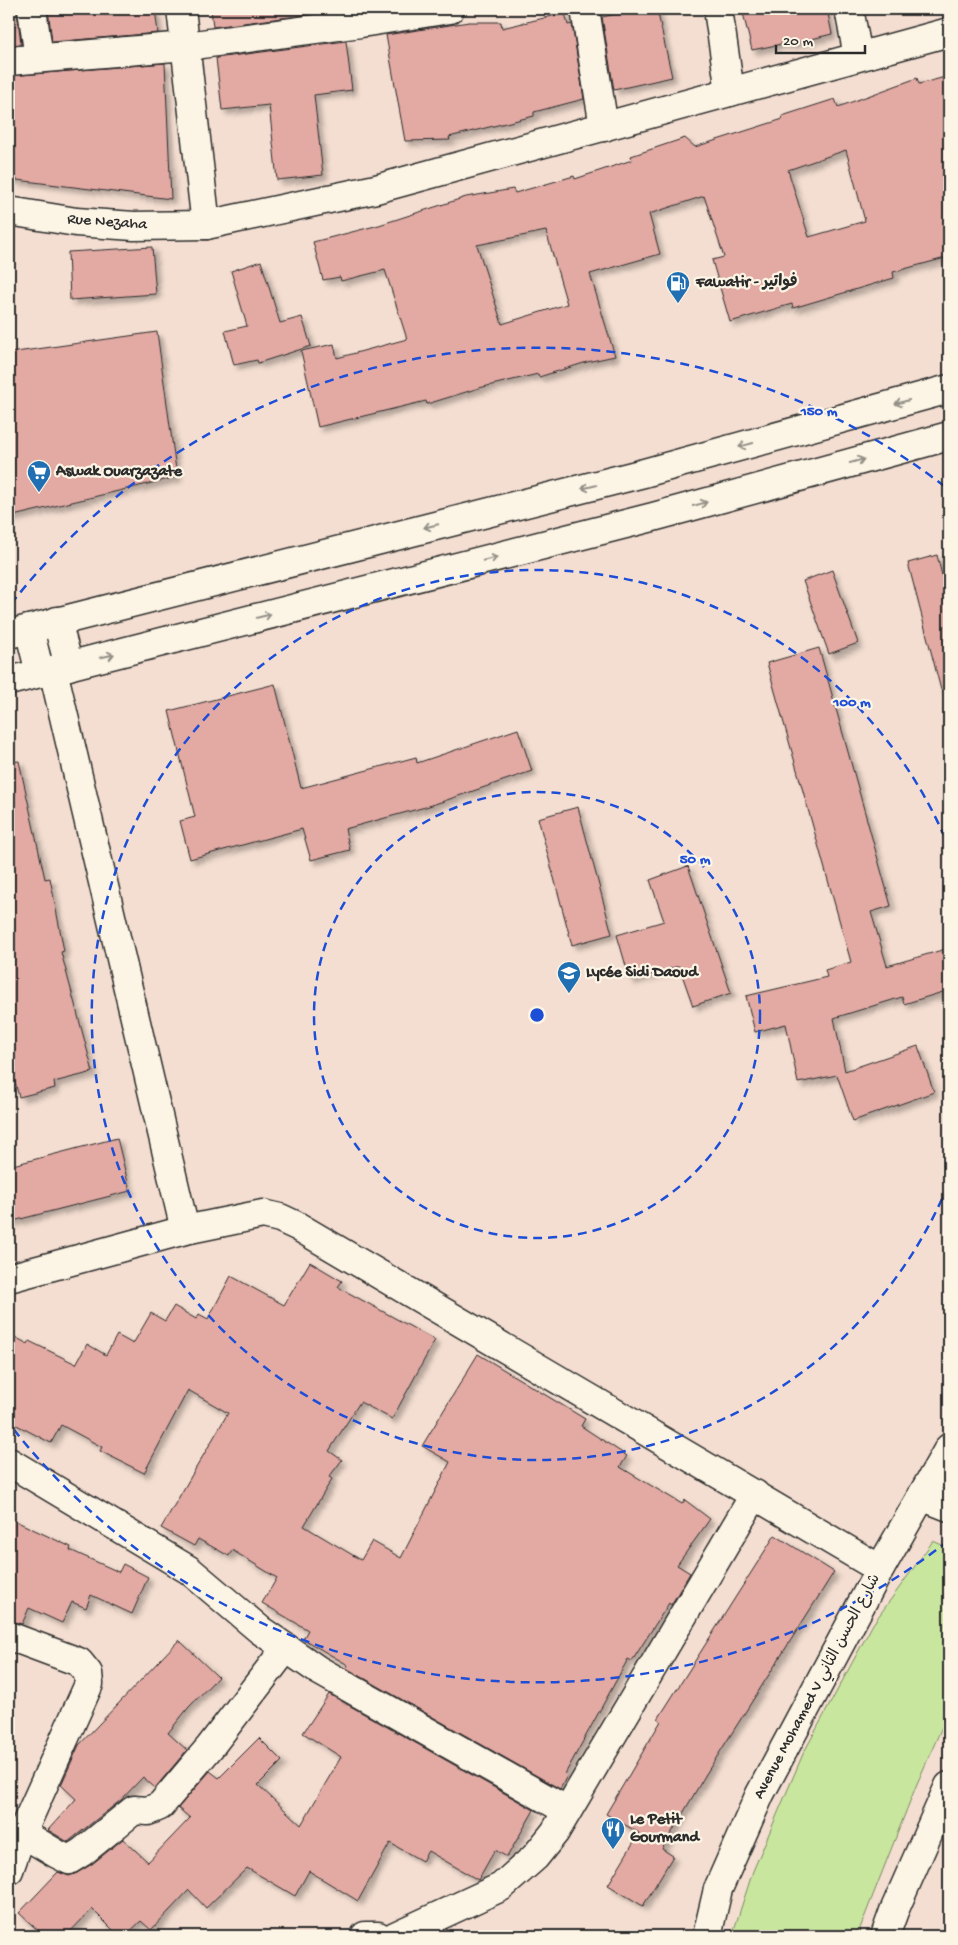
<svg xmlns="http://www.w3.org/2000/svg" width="958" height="1945" font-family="'Gochi Hand','Playpen Sans Arabic',sans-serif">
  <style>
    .green { fill: #c8e69e; stroke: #7a8864 }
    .building { fill: #e3a9a3; stroke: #2b2b2b; fill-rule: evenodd; filter: url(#shadow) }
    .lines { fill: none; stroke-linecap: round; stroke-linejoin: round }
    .minor-casing { stroke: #2b2b2b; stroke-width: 31 }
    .major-casing { stroke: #2b2b2b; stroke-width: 31 }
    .minor { stroke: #fcf5e5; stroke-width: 28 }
    .major { stroke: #fcf5e5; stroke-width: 28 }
    .oneway { stroke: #949088 }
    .ring { fill: none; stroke: #1d4ed8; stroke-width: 2.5; stroke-dasharray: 9 6 }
    .labels { text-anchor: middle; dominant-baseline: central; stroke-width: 4.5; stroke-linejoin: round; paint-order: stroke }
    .street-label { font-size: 16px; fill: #2b2b2b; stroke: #fcf5e5 }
    .poi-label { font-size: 16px; font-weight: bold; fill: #2b2b2b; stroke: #fcf5e5; text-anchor: start }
    .centre { fill: #1d4ed8; stroke: #fcf5e5; stroke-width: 2.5 }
    .ring-label { font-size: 15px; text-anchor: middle; font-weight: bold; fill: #1d4ed8; stroke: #fcf5e5; stroke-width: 4.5; stroke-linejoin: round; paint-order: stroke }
  </style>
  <defs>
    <filter id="shadow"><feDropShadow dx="4.5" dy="4.5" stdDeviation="2.5" flood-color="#0004"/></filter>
  </defs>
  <rect width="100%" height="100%" fill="#f4ded1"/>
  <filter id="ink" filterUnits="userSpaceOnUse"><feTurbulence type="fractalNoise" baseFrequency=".02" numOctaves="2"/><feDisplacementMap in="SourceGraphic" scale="10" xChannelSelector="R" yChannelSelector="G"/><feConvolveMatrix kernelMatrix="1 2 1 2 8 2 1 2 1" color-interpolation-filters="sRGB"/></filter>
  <g filter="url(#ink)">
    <path class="green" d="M 933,1541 L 949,1548 L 949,1711 L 916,1786 L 857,1936 L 732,1936 L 753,1871 L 803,1754 L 873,1624 Z"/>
    <g class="building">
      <path d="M 48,9 L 155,9 L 158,33 L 52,42 Z"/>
      <path d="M 211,9 L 342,9 L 343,10 L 213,27 Z"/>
      <path d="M 616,9 L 657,9 L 672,77 L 614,90 L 602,17 L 617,14 Z"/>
      <path d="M 742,9 L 827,9 L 832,34 L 787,45 L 786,43 L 752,50 Z"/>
      <path d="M 17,11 L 21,44 L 9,45 L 9,12 Z"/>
      <path d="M 565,13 L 568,25 L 572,24 L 584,99 L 534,112 L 534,116 L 449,137 L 450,140 L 405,141 L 386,35 L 469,22 L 501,22 L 502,28 Z"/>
      <path d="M 346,41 L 352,90 L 314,95 L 323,175 L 277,180 L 269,105 L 222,110 L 216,58 Z"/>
      <path d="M 165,63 L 171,199 L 9,179 L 9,76 Z"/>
      <path d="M 949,76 L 949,257 L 893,272 L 894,278 L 793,308 L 792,304 L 730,322 L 712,260 L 724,257 L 704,196 L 649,214 L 660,254 L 590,274 L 615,356 L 587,362 L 539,377 L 538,374 L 479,388 L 427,404 L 426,401 L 318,427 L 301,351 L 334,344 L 337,358 L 407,339 L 385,270 L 341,281 L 340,277 L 323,280 L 313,242 L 379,225 L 466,197 L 513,189 L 515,193 L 574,176 L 575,179 L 632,160 L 631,156 L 685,138 L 695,147 L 783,119 L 782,116 L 835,99 L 838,107 L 917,78 L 919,84 ZM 846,150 L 865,221 L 809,237 L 788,170 ZM 546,231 L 567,304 L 502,324 L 477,245 Z"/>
      <path d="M 152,247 L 156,294 L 70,300 L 68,252 Z"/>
      <path d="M 261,261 L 280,323 L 302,317 L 311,346 L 258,363 L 257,360 L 234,365 L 225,331 L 247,326 L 231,271 Z"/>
      <path d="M 157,332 L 177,477 L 9,517 L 9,353 Z"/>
      <path d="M 937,555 L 949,604 L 949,689 L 941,690 L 908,563 Z"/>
      <path d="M 832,570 L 858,643 L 829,654 L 803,581 Z"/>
      <path d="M 819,648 L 891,906 L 871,912 L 887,966 L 949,948 L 949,990 L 904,1004 L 902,997 L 834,1018 L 845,1071 L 918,1046 L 934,1092 L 853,1121 L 837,1075 L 798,1083 L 786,1024 L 755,1032 L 746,996 L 827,977 L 825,970 L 851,962 L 767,663 Z"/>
      <path d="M 275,684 L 301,788 L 416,757 L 417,763 L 518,729 L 532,771 L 429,806 L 345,829 L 350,850 L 311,860 L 302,829 L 190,859 L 180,821 L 195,817 L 169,711 Z"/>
      <path d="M 19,761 L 45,879 L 50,878 L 64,951 L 61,952 L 93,1072 L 54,1082 L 55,1088 L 19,1097 L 9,1059 L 9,762 Z"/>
      <path d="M 578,807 L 612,934 L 572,945 L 538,818 Z"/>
      <path d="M 688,866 L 731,993 L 693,1006 L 679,966 L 630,980 L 617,935 L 664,921 L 650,880 Z"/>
      <path d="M 117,1138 L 130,1191 L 9,1222 L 9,1166 Z"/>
      <path d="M 310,1262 L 342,1281 L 338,1287 L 435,1340 L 392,1419 L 360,1402 L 329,1451 L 342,1460 L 329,1477 L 332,1479 L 304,1526 L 361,1560 L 372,1541 L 401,1558 L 450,1462 L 422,1446 L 478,1354 L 585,1419 L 581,1426 L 627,1456 L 620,1467 L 682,1504 L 685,1500 L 710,1519 L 677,1565 L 690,1573 L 671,1605 L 669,1603 L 632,1661 L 628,1659 L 565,1774 L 567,1776 L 560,1789 L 346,1668 L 348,1665 L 303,1639 L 308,1630 L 262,1603 L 277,1578 L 232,1550 L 229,1556 L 198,1539 L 194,1546 L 161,1528 L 228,1413 L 188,1390 L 144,1473 L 100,1451 L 102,1447 L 61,1425 L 51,1443 L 9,1421 L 9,1334 L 28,1344 L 29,1341 L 76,1364 L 87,1344 L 106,1355 L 117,1335 L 133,1344 L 151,1313 L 165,1321 L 174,1306 L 196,1319 L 199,1314 L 208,1319 L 231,1276 L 284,1305 Z"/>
      <path d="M 9,1518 L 71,1547 L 70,1550 L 119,1572 L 123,1564 L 148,1577 L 132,1614 L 91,1595 L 86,1608 L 72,1602 L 62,1623 L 29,1608 L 22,1624 L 9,1621 Z"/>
      <path d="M 775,1535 L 834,1572 L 706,1774 L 662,1849 L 673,1856 L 643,1906 L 608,1885 L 639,1833 L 606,1814 L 661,1721 L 658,1719 Z"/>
      <path d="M 179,1640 L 218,1677 L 189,1707 L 168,1733 L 187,1750 L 155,1788 L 143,1777 L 121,1800 L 68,1842 L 48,1830 L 76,1799 L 61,1785 L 79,1745 Z"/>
      <path d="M 329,1694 L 534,1810 L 507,1857 L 495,1850 L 478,1880 L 428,1851 L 422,1861 L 390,1843 L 358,1901 L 309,1871 L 295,1896 L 247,1868 L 206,1908 L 189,1890 L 151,1930 L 141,1921 L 125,1936 L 119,1936 L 92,1909 L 66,1936 L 44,1936 L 19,1913 L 58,1872 L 69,1876 L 77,1873 L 92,1864 L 123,1839 L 148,1862 L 190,1818 L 178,1808 L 210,1771 L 219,1778 L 259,1738 L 282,1761 L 258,1785 L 301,1825 L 341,1757 L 303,1733 Z"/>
    </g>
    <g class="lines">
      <g class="minor-casing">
        <g id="minor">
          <path d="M 32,9 L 39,58"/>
          <path d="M 181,9 L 206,225"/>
          <path d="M 585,9 L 604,127"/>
          <path d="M 718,9 L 730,92"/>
          <path d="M 849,9 L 858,56"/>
          <path d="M 9,61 L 186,46 L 361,23 L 450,9"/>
          <path d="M 9,211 L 76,222 L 134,226 L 206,225 L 376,189 L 949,32"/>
          <path d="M 53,670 L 185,1230"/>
          <path d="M 9,1278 L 185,1230 L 263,1214 L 280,1218 L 297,1226 L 880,1569"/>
          <path d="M 9,1462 L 189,1570 L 260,1630 L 318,1670 L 566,1810"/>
          <path d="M 921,1496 L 949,1507"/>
          <path d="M 9,1636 L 79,1662 L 88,1673 L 89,1684 L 22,1833 L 9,1870"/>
          <path d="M 22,1833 L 57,1854 L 69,1860 L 82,1852 L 134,1810 L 148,1811 L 160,1806 L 210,1747 L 286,1648"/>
          <path d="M 365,1936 L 378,1936"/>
          <path d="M 395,1936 L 501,1887 L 535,1857 L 555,1832 L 755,1494"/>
          <path d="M 885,1936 L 894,1911 L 949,1786"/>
        </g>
      </g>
      <g class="major-casing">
        <g id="major">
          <path d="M 57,621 L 69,666"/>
          <path d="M 29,629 L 40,673"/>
          <path d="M 9,634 L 644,473 L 949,389"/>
          <path d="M 9,681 L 653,517 L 949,436"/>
          <path d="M 707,1936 L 718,1889 L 760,1794 L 880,1569 L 949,1448"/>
        </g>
      </g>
      <use href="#minor" class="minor"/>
      <use href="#major" class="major"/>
    </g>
    <defs><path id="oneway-shaft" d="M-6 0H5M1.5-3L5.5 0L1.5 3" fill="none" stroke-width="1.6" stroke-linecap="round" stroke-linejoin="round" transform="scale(1.25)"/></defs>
    <g class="oneway">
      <use href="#oneway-shaft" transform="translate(902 402) rotate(164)"/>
      <use href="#oneway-shaft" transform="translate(746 445) rotate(165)"/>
      <use href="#oneway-shaft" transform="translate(857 461) rotate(-15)"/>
      <use href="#oneway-shaft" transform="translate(589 487) rotate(166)"/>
      <use href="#oneway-shaft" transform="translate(700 504) rotate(-15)"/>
      <use href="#oneway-shaft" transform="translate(431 526) rotate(166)"/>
      <use href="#oneway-shaft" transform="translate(490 559) rotate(-14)"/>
      <use href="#oneway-shaft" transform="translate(264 616) rotate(-14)"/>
      <use href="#oneway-shaft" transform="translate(107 656) rotate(-14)"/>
    </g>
  </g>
  <g class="ring">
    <circle cx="537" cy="1015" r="223"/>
    <path d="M948 1185A445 445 0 1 1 948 845"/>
    <path d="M948 1541A668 668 0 0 1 11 1426M11 604A668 668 0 0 1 948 489"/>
  </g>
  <defs>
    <g id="fuel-pin" transform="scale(1.25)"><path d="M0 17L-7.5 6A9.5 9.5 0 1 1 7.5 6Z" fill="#1f6fb2" stroke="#fcf5e5"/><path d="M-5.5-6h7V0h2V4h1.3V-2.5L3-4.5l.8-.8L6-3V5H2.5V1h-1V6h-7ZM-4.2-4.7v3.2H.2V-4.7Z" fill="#fff"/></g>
    <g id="supermarket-pin" transform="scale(1.25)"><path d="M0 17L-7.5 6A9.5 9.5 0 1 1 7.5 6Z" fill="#1f6fb2" stroke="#fcf5e5"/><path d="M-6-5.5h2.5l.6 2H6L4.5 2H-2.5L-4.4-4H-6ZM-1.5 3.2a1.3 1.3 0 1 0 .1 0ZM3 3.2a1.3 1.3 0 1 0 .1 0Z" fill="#fff"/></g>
    <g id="university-pin" transform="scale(1.25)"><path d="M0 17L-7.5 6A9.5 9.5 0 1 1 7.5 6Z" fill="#1f6fb2" stroke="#fcf5e5"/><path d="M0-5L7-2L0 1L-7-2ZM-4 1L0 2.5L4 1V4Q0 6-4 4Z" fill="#fff"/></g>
    <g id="restaurant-pin" transform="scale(1.25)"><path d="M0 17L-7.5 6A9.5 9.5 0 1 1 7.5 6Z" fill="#1f6fb2" stroke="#fcf5e5"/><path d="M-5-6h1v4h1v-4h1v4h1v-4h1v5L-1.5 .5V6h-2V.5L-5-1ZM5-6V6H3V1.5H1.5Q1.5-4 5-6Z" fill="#fff"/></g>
  </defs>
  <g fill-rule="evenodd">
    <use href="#fuel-pin" x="678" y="283"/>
    <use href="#supermarket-pin" x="39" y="472"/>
    <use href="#university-pin" x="569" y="973"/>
    <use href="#restaurant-pin" x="613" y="1829"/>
  </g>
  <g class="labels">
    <g class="street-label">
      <text transform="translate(107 223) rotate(4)">Rue Nezaha</text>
      <text transform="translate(818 1687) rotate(-62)">Avenue Mohamed V شارع الحسن الثاني</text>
    </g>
    <g class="poi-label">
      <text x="696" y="283">Fawatir - فواتير</text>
      <text x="56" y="472">Aswak Ouarzazate</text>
      <text x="586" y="973">Lycée Sidi Daoud</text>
      <text x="630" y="1820">Le Petit<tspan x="630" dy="18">Gourmand</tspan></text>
    </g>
  </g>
  <circle cx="537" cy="1015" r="8" class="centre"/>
  <g class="ring-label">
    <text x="819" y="415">150 m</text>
    <text x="852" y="706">100 m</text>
    <text x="695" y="863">50 m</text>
  </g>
  <rect width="958" height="1945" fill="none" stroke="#fcf5e5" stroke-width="30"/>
  <rect x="15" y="15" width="928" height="1915" fill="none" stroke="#2b2b2b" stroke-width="2" filter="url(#ink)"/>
  <path d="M776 45v8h89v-8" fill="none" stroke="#2b2b2b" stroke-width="2.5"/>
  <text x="783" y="45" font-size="15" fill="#2b2b2b" stroke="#fcf5e5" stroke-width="4" paint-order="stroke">20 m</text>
</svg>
